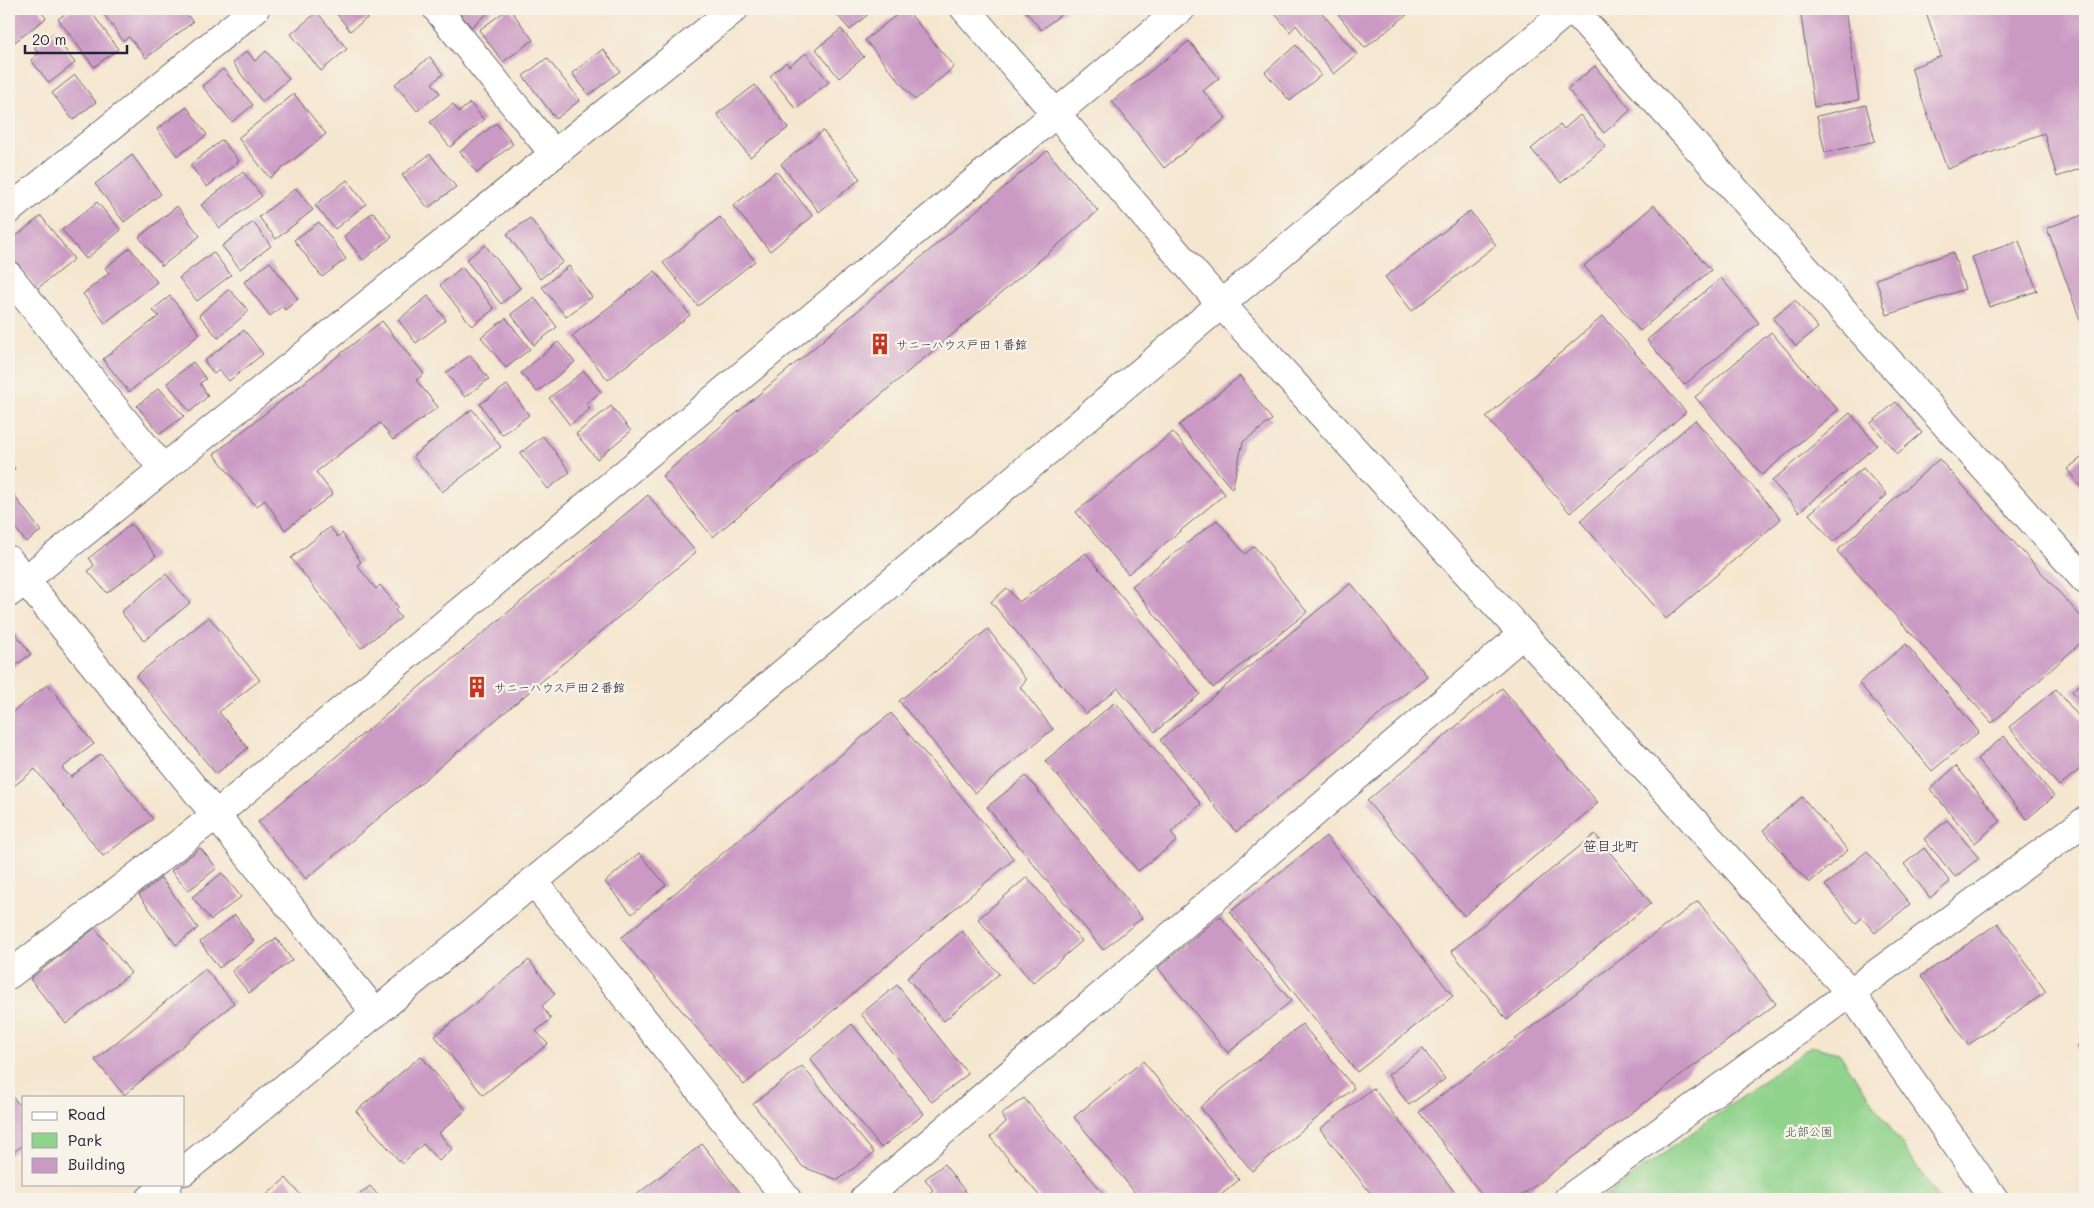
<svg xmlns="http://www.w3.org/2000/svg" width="2094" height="1208" font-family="Mali,'Klee One',sans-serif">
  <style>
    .green { fill: #90d38c; stroke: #597a64 }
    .building { fill: #cb9ac4 }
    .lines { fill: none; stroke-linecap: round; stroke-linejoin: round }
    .minor-casing { stroke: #6c676f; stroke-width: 30 }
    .tertiary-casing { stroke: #6c676f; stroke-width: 30 }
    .minor { stroke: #fff; stroke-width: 28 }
    .tertiary { stroke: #fff; stroke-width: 28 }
    .labels { text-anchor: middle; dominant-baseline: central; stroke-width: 5; stroke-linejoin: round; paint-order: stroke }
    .poi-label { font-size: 12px; fill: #22223b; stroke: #f7f3e8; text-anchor: start }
    .park-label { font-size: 12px; fill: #435753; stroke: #f7f3e8 }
    .neighbourhood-label { font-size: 14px; fill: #22223b; stroke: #f7f3e8 }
  </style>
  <rect width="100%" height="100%" fill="#f7f3e8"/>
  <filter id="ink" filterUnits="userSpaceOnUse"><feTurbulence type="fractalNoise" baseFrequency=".02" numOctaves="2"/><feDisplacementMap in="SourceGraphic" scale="10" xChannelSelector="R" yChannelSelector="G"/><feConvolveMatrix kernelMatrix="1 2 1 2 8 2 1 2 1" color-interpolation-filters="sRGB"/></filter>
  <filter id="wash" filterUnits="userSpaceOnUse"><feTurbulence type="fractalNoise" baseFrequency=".0096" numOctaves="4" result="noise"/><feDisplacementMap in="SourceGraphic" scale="20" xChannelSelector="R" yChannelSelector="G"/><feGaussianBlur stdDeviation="1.12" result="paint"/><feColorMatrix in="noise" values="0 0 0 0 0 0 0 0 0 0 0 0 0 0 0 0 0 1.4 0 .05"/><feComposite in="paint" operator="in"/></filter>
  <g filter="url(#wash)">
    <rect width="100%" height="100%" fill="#f5e6cf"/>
    <path class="green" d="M 1811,1046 L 1839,1053 L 1939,1199 L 1601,1199 Z"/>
    <g id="blocks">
      <g class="building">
        <path d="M 9,9 L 39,9 L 46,18 L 11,45 L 9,42 Z"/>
        <path d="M 72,9 L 89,9 L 118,49 L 94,67 L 58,19 Z"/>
        <path d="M 105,9 L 182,9 L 193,22 L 146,58 L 129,37 L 123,41 L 102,11 Z"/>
        <path d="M 333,9 L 379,9 L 350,31 Z"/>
        <path d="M 456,9 L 493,9 L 471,27 Z"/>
        <path d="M 508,9 L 510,9 L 533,40 L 503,62 L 479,30 Z"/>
        <path d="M 832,9 L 874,9 L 850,30 Z"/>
        <path d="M 904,9 L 906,9 L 954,67 L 915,100 L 865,40 Z"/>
        <path d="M 1024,9 L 1068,9 L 1041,30 Z"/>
        <path d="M 1271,9 L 1319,9 L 1357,55 L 1334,74 L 1296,25 L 1290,32 Z"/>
        <path d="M 1334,9 L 1414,9 L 1365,48 Z"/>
        <path d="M 1800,9 L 1845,9 L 1859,100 L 1814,107 Z"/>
        <path d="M 1925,9 L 2085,9 L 2085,167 L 2057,177 L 2044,133 L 1947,169 L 1911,68 L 1941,56 Z"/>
        <path d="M 317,12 L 347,49 L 321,71 L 291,34 Z"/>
        <path d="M 841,29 L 864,57 L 839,78 L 816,49 Z"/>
        <path d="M 53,34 L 75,63 L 49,83 L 31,60 L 39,53 L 34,48 Z"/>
        <path d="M 1189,41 L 1219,78 L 1203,91 L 1226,118 L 1164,168 L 1112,101 Z"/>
        <path d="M 1296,45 L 1321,75 L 1290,101 L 1265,72 Z"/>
        <path d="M 603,49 L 620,71 L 589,95 L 572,73 Z"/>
        <path d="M 247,51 L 255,61 L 266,51 L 289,79 L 262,102 L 233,63 Z"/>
        <path d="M 806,53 L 829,82 L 796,109 L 770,76 L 786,62 L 789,66 Z"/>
        <path d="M 430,57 L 443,74 L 432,83 L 440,93 L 417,111 L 395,84 Z"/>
        <path d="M 547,58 L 580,100 L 556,119 L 523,76 Z"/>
        <path d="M 1595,66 L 1631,110 L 1604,133 L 1567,89 Z"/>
        <path d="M 223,69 L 253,105 L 232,122 L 202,86 Z"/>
        <path d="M 75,75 L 96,102 L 73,120 L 52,93 Z"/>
        <path d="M 755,85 L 788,128 L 750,157 L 717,114 Z"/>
        <path d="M 294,94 L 326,134 L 270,178 L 238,138 Z"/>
        <path d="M 470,103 L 484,120 L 450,147 L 430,122 L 453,104 L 459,112 Z"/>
        <path d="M 1866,105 L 1875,141 L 1825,153 L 1817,116 Z"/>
        <path d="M 187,107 L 207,135 L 177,156 L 157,129 Z"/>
        <path d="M 1580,115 L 1606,146 L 1561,183 L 1531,149 L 1560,125 L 1564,129 Z"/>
        <path d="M 496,123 L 513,144 L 477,173 L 460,152 Z"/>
        <path d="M 823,131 L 860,179 L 819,212 L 781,164 Z"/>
        <path d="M 222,140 L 239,161 L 207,187 L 190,165 Z"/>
        <path d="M 1047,151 L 1098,211 L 713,537 L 662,476 Z"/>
        <path d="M 430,154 L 456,187 L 428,208 L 402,175 Z"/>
        <path d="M 132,155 L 161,194 L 124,222 L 95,184 Z"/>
        <path d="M 776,171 L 813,216 L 770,251 L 733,206 Z"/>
        <path d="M 243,172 L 262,196 L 220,228 L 201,205 Z"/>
        <path d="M 347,180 L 366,204 L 335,229 L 315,205 Z"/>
        <path d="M 296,188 L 313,210 L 276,239 L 259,217 Z"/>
        <path d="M 97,202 L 121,230 L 86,259 L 62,230 Z"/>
        <path d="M 1654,205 L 1711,270 L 1640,331 L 1584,266 Z"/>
        <path d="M 177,206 L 200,236 L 162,266 L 139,237 Z"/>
        <path d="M 1470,211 L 1496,245 L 1412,311 L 1385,277 Z"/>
        <path d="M 373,212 L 392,237 L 363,260 L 344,236 Z"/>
        <path d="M 2085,214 L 2085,324 L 2082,325 L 2047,228 Z"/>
        <path d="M 41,216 L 74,259 L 37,289 L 9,252 L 9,242 Z"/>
        <path d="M 720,217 L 755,261 L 698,306 L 663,263 Z"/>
        <path d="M 530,218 L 563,262 L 540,279 L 507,234 Z"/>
        <path d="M 253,222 L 271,246 L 240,269 L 222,246 Z"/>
        <path d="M 319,222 L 346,259 L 322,277 L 294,240 Z"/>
        <path d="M 2019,241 L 2037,291 L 1989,307 L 1972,257 Z"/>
        <path d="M 485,245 L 520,288 L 501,304 L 466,260 Z"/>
        <path d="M 130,248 L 157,282 L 105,323 L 83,294 L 109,273 L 105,268 Z"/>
        <path d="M 213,252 L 231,275 L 197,301 L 179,278 Z"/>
        <path d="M 1953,252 L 1965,289 L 1887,315 L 1876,279 Z"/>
        <path d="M 270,262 L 298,299 L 285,310 L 282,306 L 270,316 L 244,282 Z"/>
        <path d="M 569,266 L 592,297 L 566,317 L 542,287 Z"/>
        <path d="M 462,267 L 494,309 L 472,326 L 440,285 Z"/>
        <path d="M 655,271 L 690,315 L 608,380 L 572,336 Z"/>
        <path d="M 1721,278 L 1759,323 L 1684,385 L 1647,340 Z"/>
        <path d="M 229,289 L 249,311 L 218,338 L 199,315 Z"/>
        <path d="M 170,296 L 200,334 L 129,392 L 103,359 L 159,316 L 152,310 Z"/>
        <path d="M 428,296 L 446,320 L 416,343 L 398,320 Z"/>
        <path d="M 534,297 L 557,327 L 534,345 L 511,314 Z"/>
        <path d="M 1795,300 L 1818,328 L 1796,346 L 1772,318 Z"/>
        <path d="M 1603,316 L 1686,412 L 1570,513 L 1486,417 Z"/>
        <path d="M 506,318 L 530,349 L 506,368 L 481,337 Z"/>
        <path d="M 382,321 L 424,374 L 416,380 L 438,407 L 393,440 L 380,423 L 316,472 L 333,494 L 285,530 L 265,500 L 256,507 L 214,454 Z"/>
        <path d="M 244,330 L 263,354 L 229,381 L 219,370 L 214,374 L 204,361 Z"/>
        <path d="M 1771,332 L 1838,410 L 1762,475 L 1695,397 Z"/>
        <path d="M 558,342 L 575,362 L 537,392 L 521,373 Z"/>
        <path d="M 470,355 L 489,379 L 465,397 L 446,373 Z"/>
        <path d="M 193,362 L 206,379 L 200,383 L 208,396 L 190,412 L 167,383 Z"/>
        <path d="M 584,371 L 601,392 L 586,403 L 590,409 L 570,425 L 549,398 Z"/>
        <path d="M 1240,376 L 1272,420 L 1243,442 L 1232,489 L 1179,425 Z"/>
        <path d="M 507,385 L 529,415 L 502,435 L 480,404 Z"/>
        <path d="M 159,388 L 184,416 L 160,434 L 137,406 Z"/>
        <path d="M 1896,402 L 1922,433 L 1897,454 L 1871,423 Z"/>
        <path d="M 611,406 L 631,431 L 597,459 L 576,434 Z"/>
        <path d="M 472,409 L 501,447 L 442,492 L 413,456 Z"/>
        <path d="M 1850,413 L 1877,445 L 1799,512 L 1772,481 Z"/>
        <path d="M 1695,420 L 1781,519 L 1666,619 L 1580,521 Z"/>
        <path d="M 1173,432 L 1225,494 L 1128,574 L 1076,512 Z"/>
        <path d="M 543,436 L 570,472 L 548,489 L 520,453 Z"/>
        <path d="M 2085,455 L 2085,493 L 2067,469 Z"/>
        <path d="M 1939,459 L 2085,621 L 2085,639 L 1992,723 L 1837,551 Z"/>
        <path d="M 9,460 L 15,469 L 9,474 Z"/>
        <path d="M 1863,468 L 1887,495 L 1833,542 L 1809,514 Z"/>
        <path d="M 9,489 L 41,531 L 26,542 L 9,520 Z"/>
        <path d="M 648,495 L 696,552 L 306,879 L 258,822 Z"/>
        <path d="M 1217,520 L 1245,554 L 1254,546 L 1307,612 L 1213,688 L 1132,586 Z"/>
        <path d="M 131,524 L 156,556 L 107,593 L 88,571 L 94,565 L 89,558 Z"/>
        <path d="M 330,527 L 338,537 L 342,533 L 361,562 L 357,565 L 376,589 L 380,585 L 398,607 L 395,610 L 401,618 L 361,648 L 291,558 Z"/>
        <path d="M 1086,553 L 1200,694 L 1155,732 L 1118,688 L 1086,714 L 991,602 L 1007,588 L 1019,602 Z"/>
        <path d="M 166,574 L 190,603 L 144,641 L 121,612 Z"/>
        <path d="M 1351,583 L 1427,676 L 1236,832 L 1160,740 Z"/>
        <path d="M 209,617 L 260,680 L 219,712 L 248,748 L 216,774 L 136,676 Z"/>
        <path d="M 9,625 L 31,654 L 9,671 Z"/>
        <path d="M 988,629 L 1026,680 L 1020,687 L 1053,729 L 975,793 L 899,701 Z"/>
        <path d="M 1906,644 L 1979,732 L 1932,771 L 1859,683 Z"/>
        <path d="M 2085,680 L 2085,706 L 2072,691 Z"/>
        <path d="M 48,684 L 94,744 L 62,768 L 71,777 L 101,754 L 153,819 L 103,856 L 35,769 L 9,790 L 9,715 Z"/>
        <path d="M 1502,688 L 1598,803 L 1464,916 L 1367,801 Z"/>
        <path d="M 2056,689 L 2085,724 L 2085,765 L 2059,786 L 2009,727 Z"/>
        <path d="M 1115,702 L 1201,804 L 1171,832 L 1177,841 L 1138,871 L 1045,761 Z"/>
        <path d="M 891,713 L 1014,859 L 744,1085 L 621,938 Z"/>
        <path d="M 2004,736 L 2054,796 L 2027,819 L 1977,759 Z"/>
        <path d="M 1956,766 L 2001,821 L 1975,843 L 1930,789 Z"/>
        <path d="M 1026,776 L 1142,918 L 1103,950 L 987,807 Z"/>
        <path d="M 1802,797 L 1848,850 L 1809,883 L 1763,830 Z"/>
        <path d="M 1947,820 L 1979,858 L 1955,877 L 1924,839 Z"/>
        <path d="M 1595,834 L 1651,903 L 1507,1020 L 1451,951 Z"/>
        <path d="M 1326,836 L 1453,996 L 1357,1072 L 1230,912 Z"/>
        <path d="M 200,848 L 217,868 L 188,891 L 171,871 Z"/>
        <path d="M 1924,848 L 1950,882 L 1930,898 L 1904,864 Z"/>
        <path d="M 1867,851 L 1910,904 L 1875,933 L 1862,918 L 1856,923 L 1825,885 Z"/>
        <path d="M 639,853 L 666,885 L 632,914 L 605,882 Z"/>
        <path d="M 222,873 L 241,897 L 211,920 L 192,897 Z"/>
        <path d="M 1027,877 L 1082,941 L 1033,983 L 978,919 Z"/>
        <path d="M 161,878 L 198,928 L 176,945 L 139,895 Z"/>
        <path d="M 1698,901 L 1776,1004 L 1517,1199 L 1485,1199 L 1419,1112 Z"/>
        <path d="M 235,915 L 254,941 L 219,968 L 200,942 Z"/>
        <path d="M 1220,916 L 1291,1001 L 1228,1053 L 1158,968 Z"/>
        <path d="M 1998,923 L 2046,992 L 1968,1045 L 1921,976 Z"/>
        <path d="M 95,928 L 131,973 L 66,1024 L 30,979 Z"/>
        <path d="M 962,931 L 999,974 L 944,1021 L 907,978 Z"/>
        <path d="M 276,938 L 292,960 L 249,993 L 232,971 Z"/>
        <path d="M 529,960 L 555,994 L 542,1006 L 551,1019 L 536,1031 L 548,1044 L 483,1095 L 435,1036 Z"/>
        <path d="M 205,969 L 234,1003 L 124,1095 L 95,1060 Z"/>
        <path d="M 897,985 L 968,1074 L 932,1102 L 861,1014 Z"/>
        <path d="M 852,1024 L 924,1114 L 881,1148 L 810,1059 Z"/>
        <path d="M 1302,1024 L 1354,1088 L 1252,1171 L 1200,1107 Z"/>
        <path d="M 2085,1041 L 2085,1059 L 2077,1046 Z"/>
        <path d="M 1423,1049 L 1445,1079 L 1409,1105 L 1388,1075 Z"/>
        <path d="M 421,1056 L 466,1110 L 439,1133 L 452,1149 L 439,1161 L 423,1144 L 402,1164 L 356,1111 Z"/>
        <path d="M 1143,1061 L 1239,1180 L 1216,1199 L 1140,1199 L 1074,1117 Z"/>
        <path d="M 802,1066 L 874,1153 L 838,1180 L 803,1167 L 753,1104 Z"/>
        <path d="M 1373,1088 L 1460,1199 L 1375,1199 L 1320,1129 Z"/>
        <path d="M 9,1092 L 24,1111 L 24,1144 L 9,1156 Z"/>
        <path d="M 1024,1098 L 1108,1199 L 1042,1199 L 990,1137 L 1006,1122 L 1001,1114 Z"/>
        <path d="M 702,1144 L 745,1199 L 631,1199 Z"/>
        <path d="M 944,1164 L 971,1199 L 928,1199 L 925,1196 L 933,1190 L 925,1179 Z"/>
        <path d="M 286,1178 L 304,1199 L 262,1199 Z"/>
        <path d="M 370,1186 L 381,1199 L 354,1199 Z"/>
      </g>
    </g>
  </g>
  <g filter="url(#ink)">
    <use href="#blocks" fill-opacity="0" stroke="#6c676f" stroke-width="1"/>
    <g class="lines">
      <g class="minor-casing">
        <g id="minor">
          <path d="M 437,9 L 554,154"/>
          <path d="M 1573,9 L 2085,580"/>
          <path d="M 9,210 L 255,9"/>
          <path d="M 9,276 L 163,469"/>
          <path d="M 9,560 L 376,1013"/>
          <path d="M 9,593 L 734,9"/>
          <path d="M 9,975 L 216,815 L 1181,9"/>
          <path d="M 864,1199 L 1523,634"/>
        </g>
      </g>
      <g class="tertiary-casing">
        <g id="tertiary">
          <path d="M 965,9 L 1222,305 L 1850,992 L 1994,1199"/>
          <path d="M 533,881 L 787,1199"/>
          <path d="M 184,1171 C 649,788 1110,400 1569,9"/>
          <path d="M 150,1199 L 168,1184"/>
          <path d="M 1568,1199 L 2085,821"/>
        </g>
      </g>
      <use href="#minor" class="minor"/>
      <use href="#tertiary" class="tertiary"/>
    </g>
  </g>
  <defs>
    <g id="building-bare" transform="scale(1.725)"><path d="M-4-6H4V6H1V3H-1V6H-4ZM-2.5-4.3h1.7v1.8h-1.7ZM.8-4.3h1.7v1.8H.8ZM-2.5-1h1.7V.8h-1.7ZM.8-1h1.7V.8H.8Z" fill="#c8321e" stroke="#f7f3e8" stroke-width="2.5" paint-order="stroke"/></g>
  </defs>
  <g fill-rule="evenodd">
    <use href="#building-bare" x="880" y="344"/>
    <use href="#building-bare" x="477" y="687"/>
  </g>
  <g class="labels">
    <g class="poi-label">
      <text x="896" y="344">サニーハウス戸田１番館</text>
      <text x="494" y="687">サニーハウス戸田２番館</text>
    </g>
    <g class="park-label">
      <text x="1809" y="1131">北部公園</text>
    </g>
    <g class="neighbourhood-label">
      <text x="1611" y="845">笹目北町</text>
    </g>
  </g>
  <rect width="2094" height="1208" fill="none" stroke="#f7f3e8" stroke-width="30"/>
  <rect x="22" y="1096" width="162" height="90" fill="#f7f3e8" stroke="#a29fa3"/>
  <rect x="32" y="1112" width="25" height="8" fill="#ffffff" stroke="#a29fa3"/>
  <text x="68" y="1120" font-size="15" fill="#22223b">Road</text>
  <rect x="32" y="1133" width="25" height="15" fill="#90d38c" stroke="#a29fa3"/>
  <text x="68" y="1146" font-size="15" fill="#22223b">Park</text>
  <rect x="32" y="1158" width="25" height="15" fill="#cb9ac4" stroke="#a29fa3"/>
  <text x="68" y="1170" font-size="15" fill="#22223b">Building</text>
  <path d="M25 45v8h102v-8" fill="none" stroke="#22223b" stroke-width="2.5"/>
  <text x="32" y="45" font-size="15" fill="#22223b" stroke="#f7f3e8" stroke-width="4" paint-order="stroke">20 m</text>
</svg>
